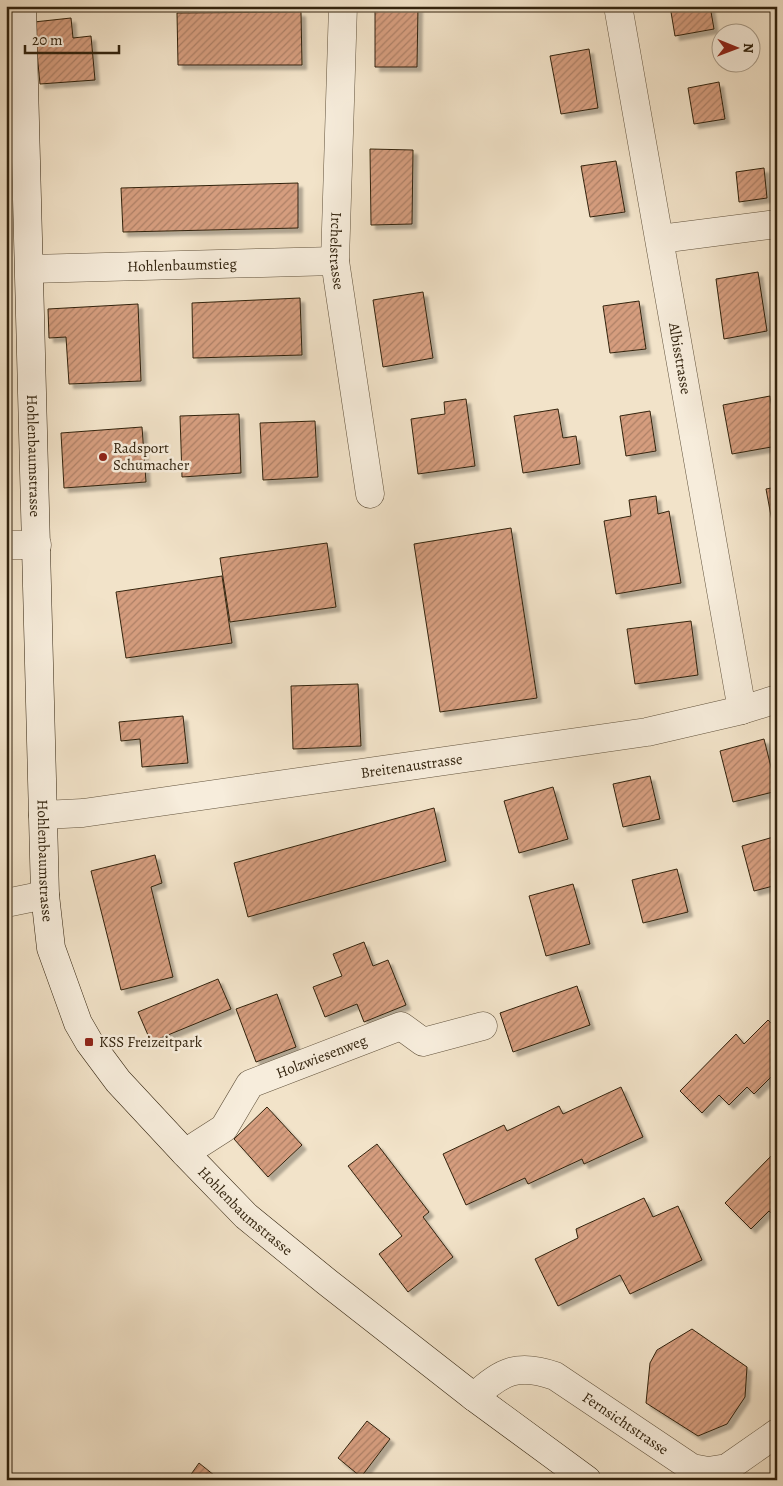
<svg xmlns="http://www.w3.org/2000/svg" width="783" height="1486" font-family="Alegreya,serif">
  <style>
    .building { fill: url(#building-hatch); stroke: #32230e; filter: url(#shadow) }
    .lines { fill: none; stroke-linecap: round; stroke-linejoin: round }
    .street-casing { stroke: #62533d; stroke-width: 29 }
    .secondary-casing { stroke: #32230e; stroke-width: 29 }
    .street { stroke: #f7eddc; stroke-width: 28 }
    .secondary { stroke: #f7eddc; stroke-width: 28 }
    .poi-dot { fill: #8f2418; stroke: #f7eddc; stroke-width: 2 }
    .labels { text-anchor: middle; dominant-baseline: central; stroke-width: 5; stroke-linejoin: round; paint-order: stroke }
    .street-label { font-size: 15px; fill: #32230e; stroke: #f7eddc }
    .poi-label { font-size: 15px; fill: #32230e; stroke: #f7eddc; text-anchor: start }
  </style>
  <defs>
    <pattern id="building-hatch" width="6" height="6" patternUnits="userSpaceOnUse" patternTransform="scale(1.25)"><rect width="6" height="6" fill="#d59d7e"/><path d="M-1 1l2-2M0 6l6-6M5 7l2-2" fill="none" stroke="#ad8066"/></pattern>
    <filter id="shadow"><feDropShadow dx="4.5" dy="4.5" stdDeviation="1" flood-color="#0004"/></filter>
  </defs>
  <rect width="100%" height="100%" fill="#f2e3c9"/>
  <filter id="stains"><feTurbulence type="fractalNoise" baseFrequency=".004" numOctaves="4"/><feColorMatrix values="0 0 0 0 .2 0 0 0 0 .09 0 0 0 0 .02 0 0 0 .5 -.17"/></filter>
  <radialGradient id="worn" r=".72"><stop offset=".6" stop-color="#630" stop-opacity="0"/><stop offset="1" stop-color="#630" stop-opacity=".3"/></radialGradient>
  <g class="building">
    <path d="M 375,6 L 418,6 L 417,67 L 375,67 Z"/>
    <path d="M 670,6 L 710,6 L 714,29 L 675,36 Z"/>
    <path d="M 301,12 L 302,65 L 178,65 L 177,13 Z"/>
    <path d="M 71,18 L 73,38 L 91,36 L 95,80 L 40,84 L 34,22 Z"/>
    <path d="M 589,49 L 598,108 L 561,114 L 550,56 Z"/>
    <path d="M 719,82 L 725,119 L 694,124 L 688,88 Z"/>
    <path d="M 370,149 L 413,150 L 412,224 L 371,225 Z"/>
    <path d="M 616,161 L 625,212 L 590,217 L 581,166 Z"/>
    <path d="M 764,168 L 767,198 L 739,202 L 736,172 Z"/>
    <path d="M 298,183 L 298,228 L 123,232 L 121,188 Z"/>
    <path d="M 758,272 L 767,331 L 724,339 L 716,279 Z"/>
    <path d="M 423,292 L 433,358 L 383,367 L 373,300 Z"/>
    <path d="M 300,298 L 302,355 L 193,358 L 192,303 Z"/>
    <path d="M 639,301 L 646,349 L 610,353 L 603,306 Z"/>
    <path d="M 138,304 L 141,381 L 69,384 L 66,337 L 49,338 L 48,309 Z"/>
    <path d="M 770,396 L 777,446 L 732,454 L 723,405 Z"/>
    <path d="M 466,399 L 475,466 L 418,474 L 411,419 L 445,414 L 444,402 Z"/>
    <path d="M 558,409 L 563,438 L 576,436 L 580,464 L 523,473 L 514,416 Z"/>
    <path d="M 650,411 L 656,451 L 626,456 L 620,416 Z"/>
    <path d="M 239,414 L 241,473 L 182,477 L 180,416 Z"/>
    <path d="M 315,421 L 318,477 L 263,480 L 260,423 Z"/>
    <path d="M 142,427 L 146,482 L 64,488 L 61,433 Z"/>
    <path d="M 777,487 L 777,548 L 766,489 Z"/>
    <path d="M 656,496 L 658,514 L 669,511 L 681,583 L 616,594 L 604,521 L 631,516 L 629,500 Z"/>
    <path d="M 511,528 L 537,698 L 440,712 L 414,544 Z"/>
    <path d="M 327,543 L 336,607 L 230,622 L 220,558 Z"/>
    <path d="M 222,576 L 232,643 L 126,658 L 116,592 Z"/>
    <path d="M 691,621 L 698,675 L 635,684 L 627,629 Z"/>
    <path d="M 358,684 L 361,746 L 293,749 L 291,686 Z"/>
    <path d="M 183,716 L 188,763 L 142,767 L 140,739 L 121,741 L 119,722 Z"/>
    <path d="M 764,739 L 777,791 L 733,802 L 720,751 Z"/>
    <path d="M 650,776 L 660,819 L 623,827 L 613,784 Z"/>
    <path d="M 553,787 L 568,839 L 519,853 L 504,801 Z"/>
    <path d="M 434,808 L 446,861 L 248,917 L 234,863 Z"/>
    <path d="M 777,836 L 777,885 L 754,891 L 742,846 Z"/>
    <path d="M 155,855 L 162,883 L 151,887 L 173,977 L 121,990 L 91,871 Z"/>
    <path d="M 677,869 L 688,912 L 643,923 L 632,880 Z"/>
    <path d="M 573,884 L 590,944 L 546,956 L 529,896 Z"/>
    <path d="M 364,942 L 373,966 L 388,960 L 406,1005 L 364,1022 L 357,1004 L 325,1017 L 313,987 L 342,976 L 333,954 Z"/>
    <path d="M 218,979 L 231,1009 L 151,1042 L 138,1012 Z"/>
    <path d="M 577,986 L 590,1025 L 513,1052 L 500,1013 Z"/>
    <path d="M 277,994 L 296,1047 L 256,1062 L 236,1009 Z"/>
    <path d="M 768,1020 L 777,1029 L 777,1079 L 773,1075 L 754,1094 L 747,1087 L 729,1105 L 719,1095 L 702,1113 L 680,1091 L 736,1034 L 744,1044 Z"/>
    <path d="M 621,1087 L 643,1137 L 584,1164 L 582,1159 L 528,1184 L 525,1178 L 466,1205 L 443,1154 L 504,1125 L 507,1131 L 559,1106 L 563,1114 Z"/>
    <path d="M 267,1107 L 302,1145 L 268,1177 L 234,1139 Z"/>
    <path d="M 377,1144 L 429,1212 L 423,1217 L 453,1257 L 408,1292 L 379,1254 L 402,1236 L 348,1166 Z"/>
    <path d="M 772,1155 L 777,1160 L 777,1218 L 769,1211 L 751,1229 L 725,1203 Z"/>
    <path d="M 644,1198 L 653,1217 L 678,1206 L 702,1260 L 630,1294 L 620,1275 L 558,1306 L 535,1259 L 578,1238 L 576,1229 Z"/>
    <path d="M 692,1329 L 747,1367 L 745,1397 L 727,1424 L 698,1436 L 646,1403 L 650,1363 L 657,1350 Z"/>
    <path d="M 367,1421 L 390,1439 L 361,1477 L 338,1458 Z"/>
    <path d="M 199,1463 L 220,1480 L 187,1480 Z"/>
  </g>
  <g class="lines">
    <g class="street-casing">
      <g id="street">
        <path id="s1" d="M 343,6 L 335,261 L 370,494"/>
        <path id="s2" d="M 618,6 L 742,710"/>
        <path d="M 660,239 L 777,224"/>
        <path id="s3" d="M 30,269 L 335,261"/>
        <path d="M 6,545 L 37,545"/>
        <path id="s4" d="M 43,815 L 83,813 L 647,732 L 742,710 L 777,699"/>
        <path d="M 6,903 L 45,895"/>
        <path id="s5" d="M 185,1153 L 224,1128 L 250,1084 L 401,1026 L 423,1042 L 483,1026"/>
        <path id="s6" d="M 474,1397 C 501,1371 518,1363 555,1376 L 692,1468 L 708,1471 L 727,1468 L 777,1433"/>
      </g>
    </g>
    <g class="secondary-casing">
      <g id="secondary">
        <path id="s7" d="M 22,6 L 45,895 L 51,948 L 78,1023 L 89,1042 L 118,1081 L 185,1153 L 246,1216 L 327,1282 L 474,1397 L 587,1480"/>
      </g>
    </g>
    <use href="#street" class="street"/>
    <use href="#secondary" class="secondary"/>
  </g>
  <g class="poi-dot">
    <circle cx="103" cy="457" r="5"/>
    <rect x="84" y="1037" width="10" height="10" rx="2.5"/>
  </g>
  <g class="labels">
    <g class="street-label">
      <text stroke="none"><textPath href="#s1" startOffset="245">Irchelstrasse</textPath></text>
      <text stroke="none"><textPath href="#s3" startOffset="152">Hohlenbaumstieg</textPath></text>
      <text stroke="none"><textPath href="#s2" startOffset="358">Albisstrasse</textPath></text>
      <text stroke="none"><textPath href="#s7" startOffset="450">Hohlenbaumstrasse</textPath></text>
      <text stroke="none"><textPath href="#s4" startOffset="372">Breitenaustrasse</textPath></text>
      <text stroke="none"><textPath href="#s7" startOffset="855">Hohlenbaumstrasse</textPath></text>
      <text stroke="none"><textPath href="#s5" startOffset="174">Holzwiesenweg</textPath></text>
      <text stroke="none"><textPath href="#s7" startOffset="1275">Hohlenbaumstrasse</textPath></text>
      <text stroke="none"><textPath href="#s6" startOffset="175">Fernsichtstrasse</textPath></text>
    </g>
    <g class="poi-label">
      <text x="113" y="448">Radsport<tspan x="113" dy="17">Schumacher</tspan></text>
      <text x="99" y="1042">KSS Freizeitpark</text>
    </g>
  </g>
  <rect width="783" height="1486" fill="none" stroke="#f2e3c9" stroke-width="25"/>
  <rect x="8" y="8" width="768" height="1471" fill="none" stroke="#32230e" stroke-width="2.5"/>
  <rect x="12" y="12" width="758" height="1461" fill="none" stroke="#32230e"/>
  <g transform="translate(736 48) rotate(91)"><circle r="24" fill="#f7eddc" stroke="#a89c8a"/>
  <path d="M0-4L9 19L0 12L-9 19Z" fill="#8f2418"/>
  <text y="-8" font-size="14" font-weight="bold" text-anchor="middle" fill="#32230e">N</text>
  </g>
  <path d="M25 45v8h94v-8" fill="none" stroke="#32230e" stroke-width="2.5"/>
  <text x="32" y="45" font-size="15" fill="#32230e" stroke="#f7eddc" stroke-width="4" paint-order="stroke">20 m</text>
  <rect width="100%" height="100%" filter="url(#stains)"/>
  <rect width="100%" height="100%" fill="url(#worn)"/>
</svg>
